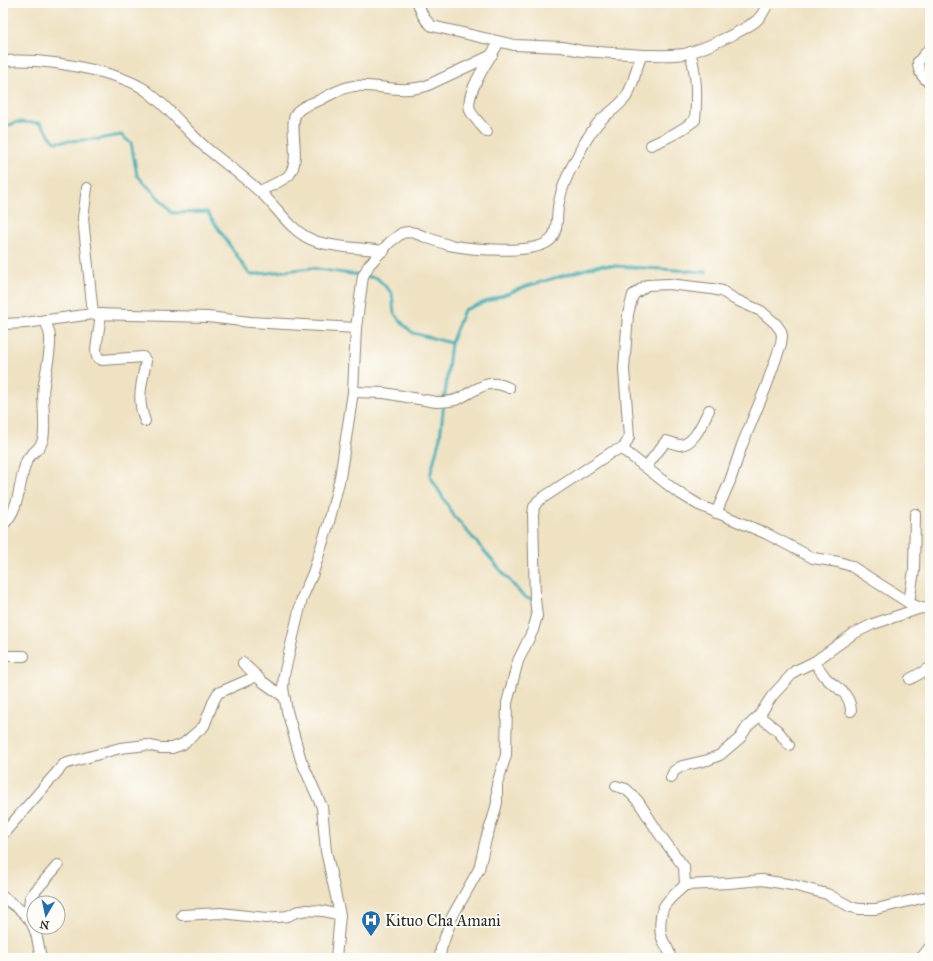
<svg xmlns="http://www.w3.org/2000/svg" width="933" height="961" font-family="'IM FELL Great Primer',serif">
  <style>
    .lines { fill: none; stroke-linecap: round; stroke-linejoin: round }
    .stream { stroke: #39abb2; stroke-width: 3 }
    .street-casing { stroke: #8d8677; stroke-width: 12 }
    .street { stroke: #fff; stroke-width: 10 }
    .labels { text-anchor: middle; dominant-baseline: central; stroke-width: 3.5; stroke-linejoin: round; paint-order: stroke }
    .poi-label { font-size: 16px; fill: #2b2b2b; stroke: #fdfcf7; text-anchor: start }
  </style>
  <rect width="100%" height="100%" fill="#fdfcf7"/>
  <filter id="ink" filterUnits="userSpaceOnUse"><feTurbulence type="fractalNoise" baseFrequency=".025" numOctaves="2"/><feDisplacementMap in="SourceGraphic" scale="8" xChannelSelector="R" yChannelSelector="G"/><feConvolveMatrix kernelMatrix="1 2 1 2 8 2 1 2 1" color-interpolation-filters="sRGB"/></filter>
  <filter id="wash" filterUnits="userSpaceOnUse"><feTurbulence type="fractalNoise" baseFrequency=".012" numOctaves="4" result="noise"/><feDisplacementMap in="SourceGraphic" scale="16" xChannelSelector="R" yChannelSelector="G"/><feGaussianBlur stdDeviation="0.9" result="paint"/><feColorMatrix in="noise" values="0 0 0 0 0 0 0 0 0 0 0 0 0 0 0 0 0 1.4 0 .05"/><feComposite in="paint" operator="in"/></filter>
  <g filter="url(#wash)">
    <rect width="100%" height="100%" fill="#efe2c3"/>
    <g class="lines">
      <g class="stream">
        <path d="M 3,127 L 18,122 L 40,123 L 55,142 L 98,139 L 121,135 L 131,143 L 137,175 L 173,213 L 207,212 L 250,275 L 311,268 L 377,278 L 392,293 L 394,313 L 403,324 L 413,333 L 451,343"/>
        <path d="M 532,599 L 527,598 L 522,595 L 454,516 L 430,476 L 440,437 L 451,343 L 464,310 L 527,286 L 600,265 L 706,272"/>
      </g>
    </g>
  </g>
  <g filter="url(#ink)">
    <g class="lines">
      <g class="street-casing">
        <g id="street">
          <path d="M 418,3 C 421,12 424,20 432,26 L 514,45 L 562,47 L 582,51 L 644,55"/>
          <path d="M 930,48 L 918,62 C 918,72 922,77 930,83"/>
          <path d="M 3,61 C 34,59 63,63 93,70 C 110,74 129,79 144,89 C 167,105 184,128 205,147 C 223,162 242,175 259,191 C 277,206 291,233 315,241 C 336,248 361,248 384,251"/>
          <path d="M 487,132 C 482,126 475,119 471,112 C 462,96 491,57 499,42"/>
          <path d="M 651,145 C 668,138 681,131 695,120 C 697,96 697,75 690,52"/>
          <path d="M 87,188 L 83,218 L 93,314"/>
          <path d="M 260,191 C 266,188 286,179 289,175 C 303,158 286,122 298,111 C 304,105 313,103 320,100 C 330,95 342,87 354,86 C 380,84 399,94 426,86 L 492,55"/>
          <path d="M 101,314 L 96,349 L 97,357 L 102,360 L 143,357 L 146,361 C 142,384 136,398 145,421"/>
          <path d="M 3,324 L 25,323 L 93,314 L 208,317 L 250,322 L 356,328"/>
          <path d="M 353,392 L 384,393 L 436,402 C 443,402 451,402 458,399 C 477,390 487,377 509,388"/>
          <path d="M 623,450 L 629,437 L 624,369 L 628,314 L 633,295 L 647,285 L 669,284 L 712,289 L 722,291 L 734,299 L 761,311 L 776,324 L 781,331 L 782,336 L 781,344 L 766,387 L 742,445 L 730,481 L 716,513"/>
          <path d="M 646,467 L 666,441 C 670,442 675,444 679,445 C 694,446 703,421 709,410"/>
          <path d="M 3,525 C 21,508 18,482 27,460 C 31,453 39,450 42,442 C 45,435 44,427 44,420 C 44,408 42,395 44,384 C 46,369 51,353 50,338 C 50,332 47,326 45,320"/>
          <path d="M 909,603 L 914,570 L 915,514"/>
          <path d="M 3,656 L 24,656"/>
          <path d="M 814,662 C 818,667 822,673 826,678 C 837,689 850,692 851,711"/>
          <path d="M 243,663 L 263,682 L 284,697"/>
          <path d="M 910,679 L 930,668"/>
          <path d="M 759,716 L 778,731 L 789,745"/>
          <path d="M 671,778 L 674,771 L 682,766 L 708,760 L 720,755 L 740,738 L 747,727 L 759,716 L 772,696 L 795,671 L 814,662 L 853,634 L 873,624 L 921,608"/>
          <path d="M 616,786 L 626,789 L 638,801 L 660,835 L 684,867 L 685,885 C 679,891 670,897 665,905 C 660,912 659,930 662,938 C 664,945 671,950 670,958"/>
          <path d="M 3,834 L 64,764 L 120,748 L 147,745 L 160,748 L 172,748 L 183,744 L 204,726 L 214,700 L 218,693 L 257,676"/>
          <path d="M 685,885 L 729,883 L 762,880 L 793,885 L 827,894 L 851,907 L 859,909 L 876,909 L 930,896"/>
          <path d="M 3,897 C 11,903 21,909 27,917 C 37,928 38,944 41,958"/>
          <path d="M 182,915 L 221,913 L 266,918 L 288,916 L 296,912 L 307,910 L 323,911 L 340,915"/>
          <path d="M 28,917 L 30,898 L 32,895 L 58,865"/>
          <path d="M 336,958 L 340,915 L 326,851 L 322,807 L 301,760 L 287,711 L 283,688 L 284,675 L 302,598 L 313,573 L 329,522 L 340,478 L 353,392 L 356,328 L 363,276 L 369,265 L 390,242 L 402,233 L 409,232 L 415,233 C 426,237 438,242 449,245 C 469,249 540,256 552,238 C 559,228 556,213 559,202 C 562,186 569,171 577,157 C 584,143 592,128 604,117 C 612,111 620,105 626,97 C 634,85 635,70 641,57 L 644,55 C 657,55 671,56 684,54 C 700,51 743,31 756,21 C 762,16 765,10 768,3"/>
          <path d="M 440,958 L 441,949 L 452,917 L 479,869 L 486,839 L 493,818 L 497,803 L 497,784 L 506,755 L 507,703 L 518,661 L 533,630 L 537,616 L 535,599 L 533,514 L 534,507 L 538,501 L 612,452 L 620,449 L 626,452 L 676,491 L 699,505 L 767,534 L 813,558 L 839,562 L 851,566 L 909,603 L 921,608 L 930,609"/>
          <path d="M 921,958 L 930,947"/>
        </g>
      </g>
      <use href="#street" class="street"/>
    </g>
  </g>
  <defs>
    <g id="hospital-pin" transform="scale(1)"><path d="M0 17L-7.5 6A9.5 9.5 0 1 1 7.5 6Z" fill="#1f6fb2" stroke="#fdfcf7"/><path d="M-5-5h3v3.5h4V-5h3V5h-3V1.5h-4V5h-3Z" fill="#fff"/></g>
  </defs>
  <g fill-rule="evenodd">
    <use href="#hospital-pin" x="371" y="920"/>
  </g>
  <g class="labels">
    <g class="poi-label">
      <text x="385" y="920">Kituo Cha Amani</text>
    </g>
  </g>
  <rect width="933" height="961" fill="none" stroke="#fdfcf7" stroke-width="16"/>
  <g transform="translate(46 915) rotate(189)"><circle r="19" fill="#fdfcf7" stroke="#a9a8a5"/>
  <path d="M0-3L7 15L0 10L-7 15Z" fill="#1f6fb2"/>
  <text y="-6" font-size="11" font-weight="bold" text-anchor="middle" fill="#2b2b2b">N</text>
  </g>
</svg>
